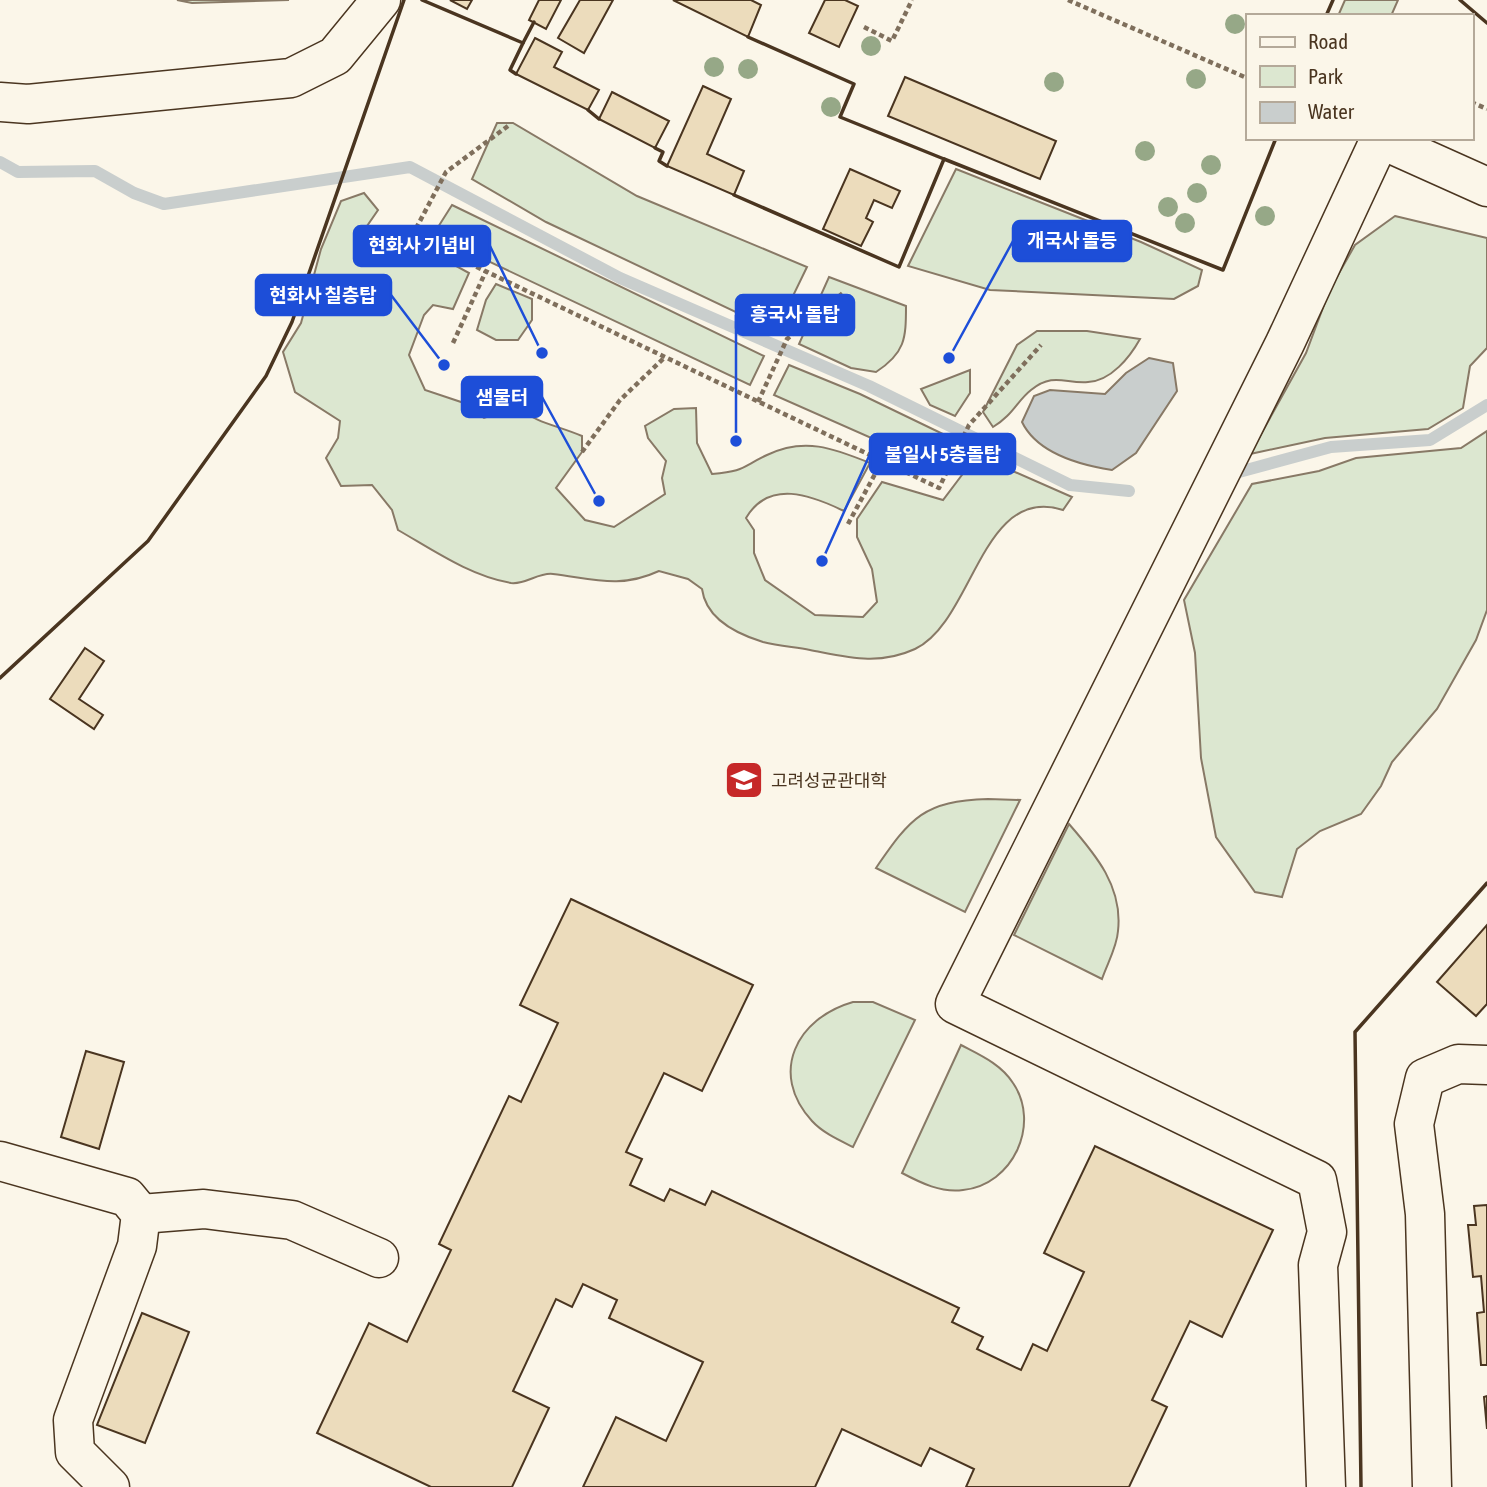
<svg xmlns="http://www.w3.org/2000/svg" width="1487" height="1487" font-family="'Asap Condensed','Noto Sans KR',sans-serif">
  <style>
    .green { fill: #dce7d0; stroke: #887966; stroke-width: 2 }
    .water { fill: #c9cecd; stroke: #887966; stroke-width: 2 }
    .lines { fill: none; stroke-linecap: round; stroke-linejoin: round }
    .stream { stroke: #c9cecd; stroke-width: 12 }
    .building { fill: #ecdcbc; stroke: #4a3520; stroke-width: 2 }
    .minor-casing { stroke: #4a3520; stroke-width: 41 }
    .path { stroke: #7f6f5c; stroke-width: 4.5; stroke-dasharray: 5 3.5; stroke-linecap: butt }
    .minor { stroke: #fbf6e9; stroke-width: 38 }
    .wall { stroke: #4a3520; stroke-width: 3.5 }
    .tree { fill: #96a887 }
    .labels { text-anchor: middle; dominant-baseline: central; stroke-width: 5; stroke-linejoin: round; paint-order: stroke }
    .poi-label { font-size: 18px; fill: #4a3520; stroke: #fbf6e9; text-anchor: start }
    .leader { fill: none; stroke: #1d4ed8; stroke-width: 2.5 }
    .callout-dot { fill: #1d4ed8; stroke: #fbf6e9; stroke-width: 2.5 }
    .callout { fill: #1d4ed8; stroke: #1d4ed8; stroke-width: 2.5 }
    .callout-label { font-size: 19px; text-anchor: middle; font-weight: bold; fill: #fff }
  </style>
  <rect width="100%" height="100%" fill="#fbf6e9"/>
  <g class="green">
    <path d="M 177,0 L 289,0 L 192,3 Z"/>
    <path d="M 1345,0 L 1398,0 L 1391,16 L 1338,16 Z"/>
    <path d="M 497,123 L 513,123 L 637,196 L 807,267 L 776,331 L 546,222 L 472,179 Z"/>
    <path d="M 956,169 L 1141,242 L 1202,270 L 1198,286 L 1174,299 L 990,290 L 908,266 Z"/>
    <path d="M 364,193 L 378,210 L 356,242 L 377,256 L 403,237 L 469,273 L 453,309 L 433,305 L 424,315 L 409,355 L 425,390 L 461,402 L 484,418 L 516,407 C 539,424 556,425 582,436 L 582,452 L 556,488 L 585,520 L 614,527 L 665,494 L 662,478 L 666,461 L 648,438 L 645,426 L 674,409 L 696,408 L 697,443 L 712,474 C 745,471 740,468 767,455 C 804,437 833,448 870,463 L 844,511 C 811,495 769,479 746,518 L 754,530 L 754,553 L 765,580 L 815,615 L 863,617 L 877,602 L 872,569 L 857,537 L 857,519 L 882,482 L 943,500 L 971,463 L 1015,472 L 1072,497 L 1063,510 C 981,484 974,621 915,649 C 878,666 847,657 810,650 C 794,647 779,646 763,642 C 737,634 706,619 702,589 L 688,579 L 659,571 C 620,589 594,579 553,574 C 539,572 525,585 511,583 C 470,576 433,550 398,530 L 392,510 L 372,485 L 341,486 L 326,458 L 338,438 L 340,421 L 295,392 L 283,352 L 301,323 L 321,249 L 341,201 Z"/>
    <path d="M 452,205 L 764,356 L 750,385 L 433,235 Z"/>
    <path d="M 1395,216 L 1487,238 L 1487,348 L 1470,366 L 1463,408 L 1428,429 L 1325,438 L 1250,454 L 1306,353 L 1330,289 L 1355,245 Z"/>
    <path d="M 829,277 L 906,306 C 906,339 905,353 876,372 L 851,368 L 799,344 Z"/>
    <path d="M 496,284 L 532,299 L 532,320 L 518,340 L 496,340 L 477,330 L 486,300 Z"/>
    <path d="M 1037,331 L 1087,331 L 1140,339 C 1130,357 1111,381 1088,382 C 1065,384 1054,372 1031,390 C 1017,401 1013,415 993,427 L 983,412 L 1017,345 Z"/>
    <path d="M 789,365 L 860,394 L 945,435 L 930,464 L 774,395 Z"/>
    <path d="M 970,370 L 970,393 L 955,416 L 930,405 L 921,389 Z"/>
    <path d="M 1487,431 L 1487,610 L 1476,640 L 1437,709 L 1392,762 L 1381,786 L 1361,814 L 1320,831 L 1297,849 L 1282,897 L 1255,892 L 1216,837 L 1201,758 L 1195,653 L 1184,600 L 1252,484 L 1319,471 L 1356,458 L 1461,448 Z"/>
    <path d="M 988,799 L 1020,800 L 965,912 L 876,868 C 911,817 924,801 988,799 Z"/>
    <path d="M 1069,824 C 1096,855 1123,887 1118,931 C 1117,947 1107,964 1102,979 L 1014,935 Z"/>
    <path d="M 853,1002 L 873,1002 L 915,1020 L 853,1147 C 839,1140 823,1133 812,1121 C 768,1073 797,1018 853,1002 Z"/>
    <path d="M 961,1045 C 980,1055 1001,1064 1013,1083 C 1041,1124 1013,1185 963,1190 C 941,1193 921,1183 902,1173 Z"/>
  </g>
  <path class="water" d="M 1149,358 L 1173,363 L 1177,391 L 1136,453 L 1112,470 C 1080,465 1037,453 1022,422 L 1034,396 L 1050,390 L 1105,394 L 1126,373 Z"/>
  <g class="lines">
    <g class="stream">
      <path d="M 0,162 L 18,172 L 95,171 L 134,193 L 164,204 L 410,167 L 620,278 L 869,386 L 1070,485 L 1129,491"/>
      <path d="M 1239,472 L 1331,447 L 1430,440 L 1487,405"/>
    </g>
  </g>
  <g class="building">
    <path d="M 450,0 L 472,0 L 467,9 Z"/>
    <path d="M 539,0 L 561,0 L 546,29 L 529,20 Z"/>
    <path d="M 580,0 L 613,0 L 584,53 L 558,38 Z"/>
    <path d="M 673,0 L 751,0 L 761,5 L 748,37 Z"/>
    <path d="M 825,0 L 845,0 L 858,6 L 839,47 L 809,33 Z"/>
    <path d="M 535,38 L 562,52 L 554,67 L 599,90 L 588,110 L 516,74 Z"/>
    <path d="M 905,77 L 1056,141 L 1040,179 L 888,116 Z"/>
    <path d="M 703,86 L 731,99 L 707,154 L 744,171 L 734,195 L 667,166 Z"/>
    <path d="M 612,92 L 669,121 L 655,148 L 599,119 Z"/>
    <path d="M 850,169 L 900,191 L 892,208 L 874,200 L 866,218 L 873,222 L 861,246 L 823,229 Z"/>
    <path d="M 85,648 L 104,661 L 79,699 L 103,715 L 94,729 L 50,699 Z"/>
    <path d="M 571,899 L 753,985 L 702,1091 L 664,1073 L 626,1152 L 642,1159 L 630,1185 L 664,1201 L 670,1189 L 705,1205 L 712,1191 L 959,1308 L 952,1322 L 983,1337 L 977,1349 L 1021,1370 L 1033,1344 L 1047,1351 L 1084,1272 L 1044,1253 L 1095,1146 L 1273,1230 L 1222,1337 L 1190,1321 L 1152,1400 L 1167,1407 L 1129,1487 L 966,1487 L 974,1469 L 930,1448 L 921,1466 L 842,1429 L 815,1487 L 583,1487 L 616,1417 L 666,1441 L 703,1362 L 609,1318 L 617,1300 L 583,1284 L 572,1307 L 556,1299 L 513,1391 L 549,1408 L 512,1487 L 431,1487 L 317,1433 L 369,1323 L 407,1342 L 451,1250 L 439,1244 L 509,1096 L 521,1102 L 558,1023 L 520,1005 Z"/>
    <path d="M 1487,925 L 1487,1004 L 1476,1016 L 1437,982 Z"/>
    <path d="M 86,1051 L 124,1062 L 99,1149 L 61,1137 Z"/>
    <path d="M 1487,1205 L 1487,1365 L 1481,1365 L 1477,1313 L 1484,1312 L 1481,1276 L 1473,1277 L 1468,1225 L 1476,1225 L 1474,1206 Z"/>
    <path d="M 142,1313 L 189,1332 L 145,1443 L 97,1425 Z"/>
    <path d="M 1487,1396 L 1487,1429 L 1484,1397 Z"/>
  </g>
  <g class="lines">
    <g class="minor-casing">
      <g id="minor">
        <path d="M 0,102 L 28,104 L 291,78 L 335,56 L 381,0"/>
        <path d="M 0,1161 L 127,1197 L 141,1214 L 137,1246 L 73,1420 L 75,1452 L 110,1487"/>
        <path d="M 141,1214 L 204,1209 L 292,1220 L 379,1258"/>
        <path d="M 1326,1487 L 1318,1265 L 1327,1232 L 1317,1180 L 955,1004 L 1285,343 L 1380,139 L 1487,187"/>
        <path d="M 1432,1487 L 1425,1214 L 1414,1124 L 1425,1078 L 1458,1064 L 1487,1065"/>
      </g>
    </g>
    <g class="path">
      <path d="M 1068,0 L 1247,78"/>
      <path d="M 864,27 L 892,41 L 912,0"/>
      <path d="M 1471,102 L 1487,109"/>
      <path d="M 508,126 L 446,172 L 412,236 L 939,488 L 969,425 L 1041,345"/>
      <path d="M 453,343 L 486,271"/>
      <path d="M 758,402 L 787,339 L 843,293"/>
      <path d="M 582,452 L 620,400 L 665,357"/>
      <path d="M 848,524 L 882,461"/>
    </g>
    <use href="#minor" class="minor"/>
    <g class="wall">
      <path d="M 422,0 L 523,43 L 510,70 L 516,74"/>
      <path d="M 1460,0 L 1487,23"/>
      <path d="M 1326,16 L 1333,0"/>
      <path d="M 523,43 L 534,22"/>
      <path d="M 588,110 L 599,119"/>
      <path d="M 655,148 L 663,152 L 659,161 L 667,166"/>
      <path d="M 944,159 L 1223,270 L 1276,138"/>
      <path d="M 734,195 L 899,267 L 944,159 L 840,117 L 854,84 L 748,37"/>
      <path d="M 0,678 L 148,541 L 266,376 L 292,322 L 404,0"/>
      <path d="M 1361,1487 L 1355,1032 L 1487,883"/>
    </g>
  </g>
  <g class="tree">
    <circle cx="1235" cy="24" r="10"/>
    <circle cx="871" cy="46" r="10"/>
    <circle cx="714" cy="67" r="10"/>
    <circle cx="748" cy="69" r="10"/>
    <circle cx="1196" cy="79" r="10"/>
    <circle cx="1054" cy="82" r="10"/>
    <circle cx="831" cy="107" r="10"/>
    <circle cx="1145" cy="151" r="10"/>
    <circle cx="1211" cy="165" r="10"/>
    <circle cx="1197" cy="193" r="10"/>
    <circle cx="1168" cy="207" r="10"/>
    <circle cx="1265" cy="216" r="10"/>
    <circle cx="1185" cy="223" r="10"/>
  </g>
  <defs>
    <g id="university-square" transform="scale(2.0125)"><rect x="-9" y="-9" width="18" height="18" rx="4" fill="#c62828" stroke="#fbf6e9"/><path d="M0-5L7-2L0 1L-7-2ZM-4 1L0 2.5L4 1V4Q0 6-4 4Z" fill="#fff"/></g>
  </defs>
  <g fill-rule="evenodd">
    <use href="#university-square" x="744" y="780"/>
  </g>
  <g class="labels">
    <g class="poi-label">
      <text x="771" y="780">고려성균관대학</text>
    </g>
  </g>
  <path class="leader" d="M949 358L1013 241M542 353L490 246M444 365L391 295M736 441L736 315M599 501L542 397M822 561L870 454"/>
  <g class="callout-dot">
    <circle cx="949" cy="358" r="7"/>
    <circle cx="542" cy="353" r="7"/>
    <circle cx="444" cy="365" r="7"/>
    <circle cx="736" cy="441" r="7"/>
    <circle cx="599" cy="501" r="7"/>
    <circle cx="822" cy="561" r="7"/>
  </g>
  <g class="callout">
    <rect x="1013" y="221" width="118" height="40" rx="7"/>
    <rect x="354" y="226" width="136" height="40" rx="7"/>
    <rect x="256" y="275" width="135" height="40" rx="7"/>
    <rect x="736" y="295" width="118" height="40" rx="7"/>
    <rect x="462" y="377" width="80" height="40" rx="7"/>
    <rect x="870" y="434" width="145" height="40" rx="7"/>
  </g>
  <g class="callout-label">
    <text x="1072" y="247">개국사 돌등</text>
    <text x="422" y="252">현화사 기념비</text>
    <text x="323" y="302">현화사 칠층탑</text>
    <text x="795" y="321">흥국사 돌탑</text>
    <text x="502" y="404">샘물터</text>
    <text x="943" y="461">불일사 5층돌탑</text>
  </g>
  <rect x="1246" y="14" width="228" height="126" fill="#fbf6e9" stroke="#b4a999" stroke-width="2"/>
  <rect x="1260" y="37" width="35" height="10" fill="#fbf6e9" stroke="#b4a999" stroke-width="2"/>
  <text x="1308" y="49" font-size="21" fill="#4a3520">Road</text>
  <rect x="1260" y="66" width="35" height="21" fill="#dce7d0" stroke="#b4a999" stroke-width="2"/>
  <text x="1308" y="84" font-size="21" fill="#4a3520">Park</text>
  <rect x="1260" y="102" width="35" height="21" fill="#c9cecd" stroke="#b4a999" stroke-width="2"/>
  <text x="1308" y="119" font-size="21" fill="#4a3520">Water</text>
</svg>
